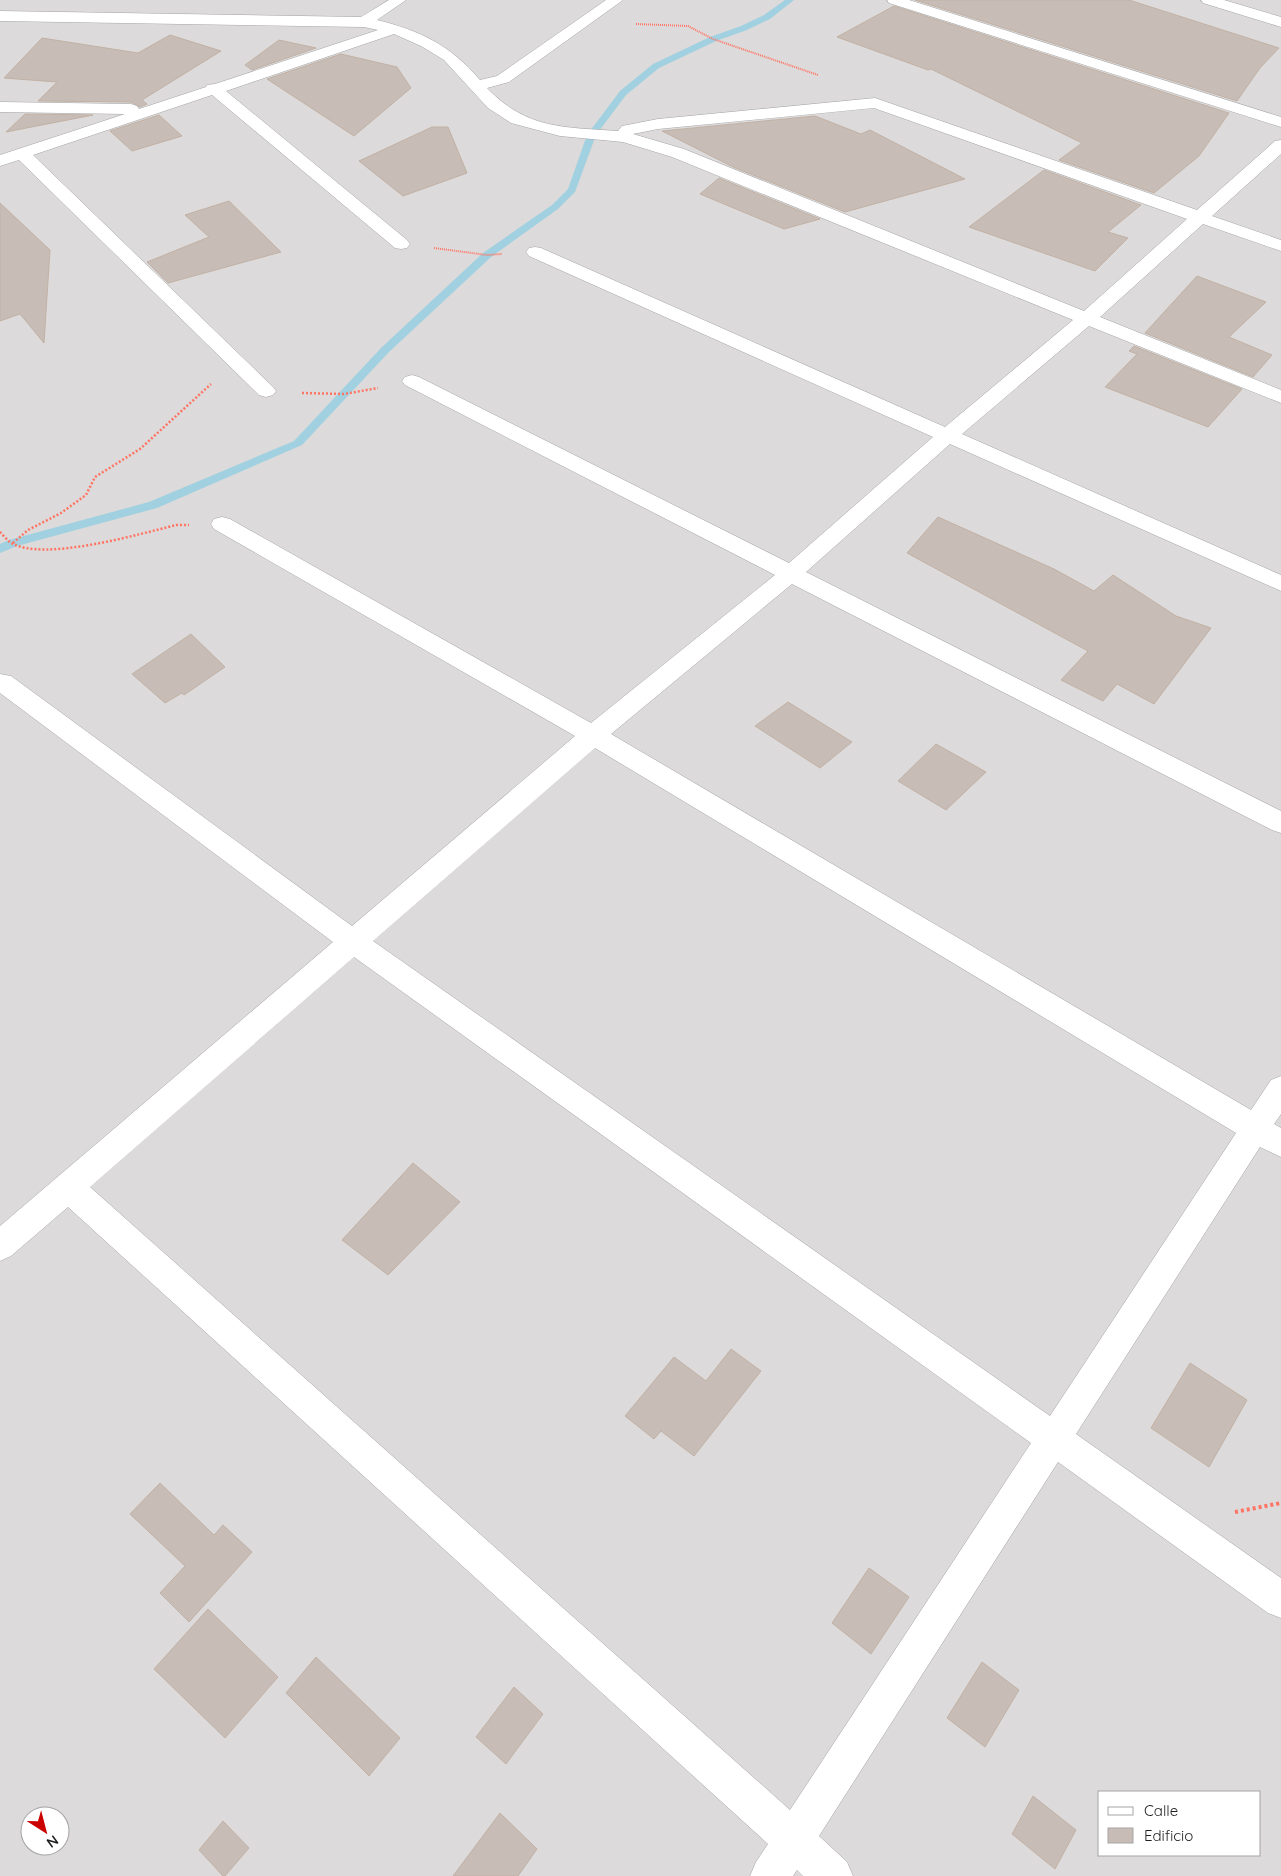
<svg xmlns="http://www.w3.org/2000/svg" width="1281" height="1876" font-family="Quicksand,sans-serif">
  <style>
    .residential { fill: #dcdada; fill-rule: evenodd }
    .lines { fill: none; stroke-linecap: round; stroke-linejoin: round }
    .stream { fill: #a1d1e0; fill-rule: evenodd }
    .building { fill: #c7bdb6; stroke: #c2b1a4 }
    .minor-casing { stroke: #a5a5a5; stroke-width: 1 }
    .path-far2 { stroke: #ff7464; stroke-width: 2; stroke-dasharray: 1 1; stroke-linecap: butt }
    .path-far1 { stroke: #ff7464; stroke-width: 2.5; stroke-dasharray: 2 2; stroke-linecap: butt }
    .path { stroke: #ff7464; stroke-width: 4; stroke-dasharray: 3 3; stroke-linecap: butt }
    .minor { fill: #fff; fill-rule: evenodd }
  </style>
  <rect width="100%" height="100%" fill="#efebe3"/>
  <path class="residential" d="M 0,0 L 1281,0 L 1281,1876 L 0,1876 ZM 1100,1792 L 1260,1792 L 1260,1855 L 1100,1855 ZM 30,1816 L 60,1816 L 60,1846 L 30,1846 Z"/>
  <g class="lines">
    <path class="stream" d="M 785,0 L 794,0 L 770,19 L 747,30 L 716,41 L 659,68 L 626,95 L 596,135 L 575,192 L 558,209 L 491,257 L 389,352 L 302,445 L 157,508 L 17,546 L 0,553 L 0,544 L 9,540 L 149,502 L 294,441 L 381,348 L 483,253 L 552,205 L 568,189 L 587,135 L 620,91 L 653,64 L 710,37 L 741,26 L 764,15 Z"/>
  </g>
  <g class="building">
    <path d="M 915,0 L 1129,0 L 1279,48 L 1260,68 L 1237,101 Z"/>
    <path d="M 894,6 L 1229,113 L 1199,156 L 1154,193 L 1059,160 L 1082,143 L 931,69 L 928,70 L 837,37 Z"/>
    <path d="M 170,35 L 221,51 L 142,100 L 147,104 L 140,107 L 131,102 L 38,101 L 57,82 L 4,78 L 42,38 L 138,53 Z"/>
    <path d="M 279,40 L 316,48 L 252,70 L 245,65 Z"/>
    <path d="M 341,54 L 397,67 L 411,88 L 354,136 L 267,79 Z"/>
    <path d="M 25,114 L 93,115 L 6,132 Z"/>
    <path d="M 159,115 L 182,136 L 132,151 L 110,131 Z"/>
    <path d="M 815,116 L 861,134 L 870,130 L 965,179 L 845,212 L 733,167 L 662,131 Z"/>
    <path d="M 432,127 L 448,127 L 467,173 L 403,196 L 359,161 Z"/>
    <path d="M 1044,170 L 1141,205 L 1108,232 L 1128,238 L 1095,271 L 969,227 Z"/>
    <path d="M 719,178 L 820,219 L 784,229 L 700,194 Z"/>
    <path d="M 229,201 L 281,252 L 168,283 L 147,262 L 209,237 L 185,215 Z"/>
    <path d="M 0,203 L 50,250 L 44,343 L 20,314 L 0,321 Z"/>
    <path d="M 1197,276 L 1266,302 L 1229,337 L 1272,355 L 1253,377 L 1145,333 Z"/>
    <path d="M 1134,346 L 1242,389 L 1208,427 L 1105,387 L 1137,354 L 1129,351 Z"/>
    <path d="M 938,517 L 1054,569 L 1094,591 L 1113,575 L 1176,616 L 1211,628 L 1154,704 L 1117,684 L 1103,701 L 1061,680 L 1088,651 L 907,553 Z"/>
    <path d="M 191,634 L 225,667 L 184,695 L 182,693 L 165,703 L 132,674 Z"/>
    <path d="M 788,702 L 852,742 L 820,768 L 755,726 Z"/>
    <path d="M 936,744 L 986,772 L 946,810 L 898,781 Z"/>
    <path d="M 413,1163 L 460,1202 L 388,1275 L 342,1240 Z"/>
    <path d="M 731,1349 L 761,1371 L 694,1456 L 661,1431 L 654,1439 L 625,1416 L 674,1357 L 706,1381 Z"/>
    <path d="M 1190,1363 L 1247,1400 L 1209,1467 L 1151,1428 Z"/>
    <path d="M 160,1483 L 214,1535 L 223,1525 L 252,1552 L 189,1622 L 160,1593 L 185,1566 L 130,1514 Z"/>
    <path d="M 869,1568 L 909,1597 L 871,1654 L 832,1623 Z"/>
    <path d="M 208,1609 L 278,1677 L 225,1738 L 154,1669 Z"/>
    <path d="M 316,1657 L 400,1738 L 369,1776 L 286,1693 Z"/>
    <path d="M 982,1662 L 1019,1690 L 985,1747 L 947,1718 Z"/>
    <path d="M 514,1687 L 543,1714 L 506,1764 L 476,1737 Z"/>
    <path d="M 1033,1796 L 1076,1830 L 1055,1869 L 1012,1834 Z"/>
    <path d="M 500,1813 L 537,1849 L 518,1876 L 453,1876 Z"/>
    <path d="M 223,1821 L 249,1848 L 225,1876 L 223,1876 L 199,1850 Z"/>
  </g>
  <g class="lines">
    <g class="minor-casing">
      <g id="minor">
        <path d="M 389,0 L 406,0 L 377,20 C 421,31 450,45 480,80 L 497,76 L 606,0 L 623,0 L 509,82 L 487,88 C 527,130 565,127 618,131 L 622,126 L 658,119 L 875,98 L 1197,210 L 1275,141 L 1281,140 L 1281,154 L 1212,216 L 1281,240 L 1281,251 L 1203,224 L 1100,317 L 1281,390 L 1281,403 L 1089,326 L 962,434 L 1281,575 L 1281,591 L 950,444 L 806,572 L 1281,811 L 1281,833 L 1272,830 L 792,584 L 611,734 L 1251,1110 L 1271,1080 L 1281,1076 L 1281,1114 L 1274,1124 L 1281,1128 L 1281,1157 L 1260,1147 L 1076,1434 L 1281,1578 L 1281,1618 L 1268,1613 L 1058,1462 L 819,1836 L 847,1862 L 853,1876 L 803,1876 L 797,1870 L 793,1876 L 750,1876 L 756,1862 L 768,1844 L 68,1207 L 11,1256 L 0,1261 L 0,1226 L 333,942 L 0,693 L 0,674 L 11,676 L 352,926 L 575,736 L 214,529 L 211,524 L 214,519 L 222,517 L 230,519 L 591,723 L 775,575 L 405,385 L 402,381 L 405,377 L 412,375 L 419,377 L 789,563 L 933,437 L 529,256 L 526,252 L 529,248 L 535,247 L 541,248 L 945,427 L 1073,320 L 672,157 L 623,142 L 560,136 L 511,123 L 488,108 L 444,60 L 421,46 L 394,34 L 226,91 L 407,240 L 410,244 L 407,248 L 401,249 L 395,248 L 212,95 L 33,155 L 273,387 L 276,391 L 273,395 L 266,397 L 259,395 L 19,160 L 0,166 L 0,155 L 125,114 L 0,112 L 0,102 L 131,104 L 137,106 L 139,109 L 206,87 L 207,85 L 215,84 L 378,30 L 364,27 L 0,21 L 0,11 L 361,17 ZM 874,108 L 1187,219 L 1084,311 L 684,149 L 633,134 L 658,129 ZM 595,748 L 1236,1133 L 1050,1416 L 373,941 ZM 354,957 L 1031,1443 L 790,1810 L 90,1187 Z"/>
        <path d="M 887,0 L 909,0 L 1281,117 L 1281,127 L 889,3 Z"/>
        <path d="M 1201,0 L 1224,0 L 1281,17 L 1281,27 L 1203,3 Z"/>
      </g>
    </g>
    <g class="path-far2">
      <path d="M 636,24 L 688,26 L 713,39 L 818,75"/>
      <path d="M 434,248 L 487,255 L 502,254"/>
    </g>
    <g class="path-far1">
      <path d="M 302,393 L 344,394 L 378,388"/>
      <path d="M 0,532 C 3,535 7,540 11,543 C 45,562 139,534 176,525 L 189,525"/>
      <path d="M 13,543 L 28,530 L 61,513 L 86,495 L 95,477 L 140,449 L 211,384"/>
    </g>
    <path class="path" d="M 1235,1512 L 1281,1503"/>
    <use href="#minor" class="minor"/>
  </g>
  <rect x="1098" y="1791" width="162" height="65" fill="#ffffff" stroke="#a5a5a5"/>
  <rect x="1108" y="1807" width="25" height="8" fill="#ffffff" stroke="#a5a5a5"/>
  <text x="1144" y="1816" font-size="15" fill="#1e1e1e">Calle</text>
  <rect x="1108" y="1828" width="25" height="15" fill="#c7bdb6" stroke="#a5a5a5"/>
  <text x="1144" y="1841" font-size="15" fill="#1e1e1e">Edificio</text>
  <g transform="translate(45 1831) rotate(144)"><circle r="24" fill="#ffffff" stroke="#a5a5a5"/>
  <path d="M0-4L9 19L0 12L-9 19Z" fill="#cb0000"/>
  <text y="-8" font-size="14" font-weight="bold" text-anchor="middle" fill="#1e1e1e">N</text>
  </g>
</svg>
